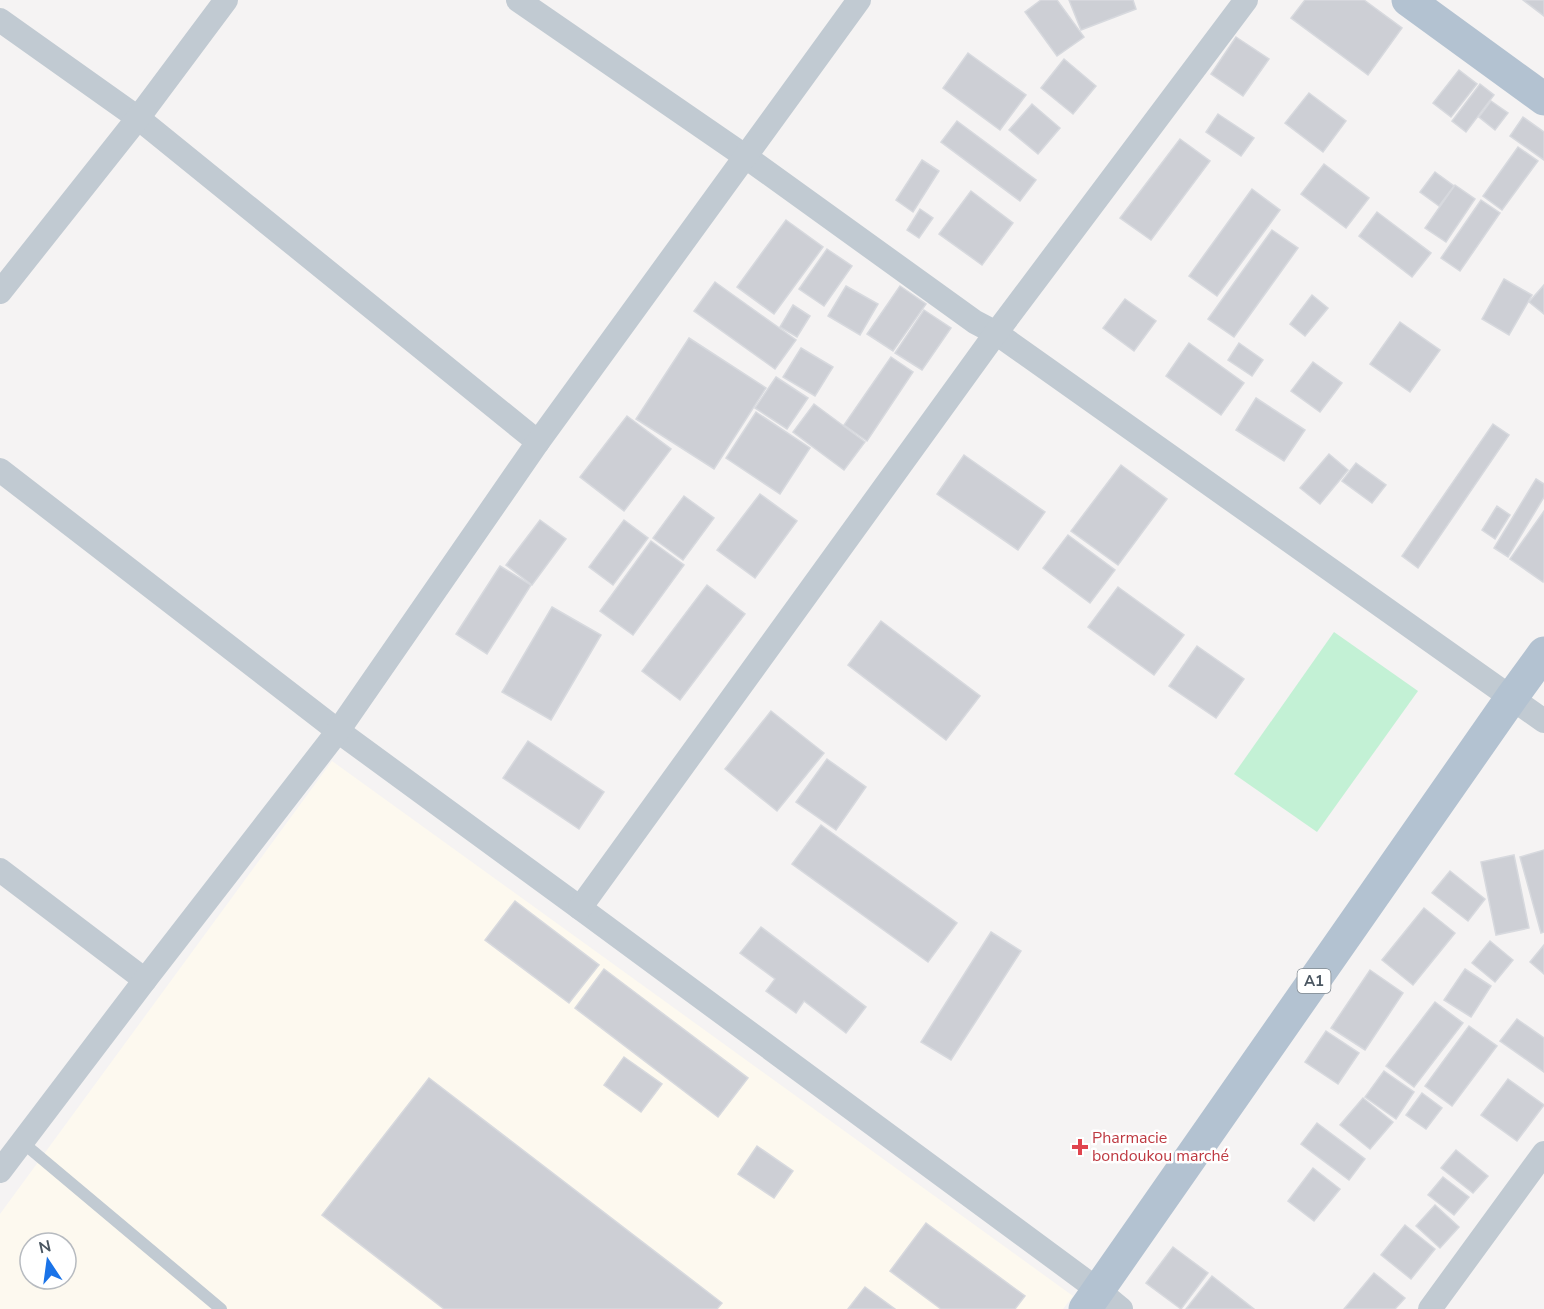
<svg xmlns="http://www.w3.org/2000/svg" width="1544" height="1309" font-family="'Nunito Sans',sans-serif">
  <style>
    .commercial { fill: #fdf9ef; fill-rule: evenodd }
    .green { fill: #c3f1d5 }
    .building { fill: #cdcfd5; stroke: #d7d9de; stroke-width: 1.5 }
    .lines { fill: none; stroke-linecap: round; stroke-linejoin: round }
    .service { stroke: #c1cad2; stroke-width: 12 }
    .minor { stroke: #c1cad2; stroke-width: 24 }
    .primary { stroke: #b3c2d1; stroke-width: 33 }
    .health-dot { fill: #e0444e; stroke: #fff; stroke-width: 2 }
    .labels { text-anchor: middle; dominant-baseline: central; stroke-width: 5; stroke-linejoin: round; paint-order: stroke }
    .shield { fill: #fff; stroke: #808990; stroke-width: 1.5 }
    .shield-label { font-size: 15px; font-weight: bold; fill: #4a5661 }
    .health-label { font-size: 16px; fill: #be3a42; stroke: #fff; text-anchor: start }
  </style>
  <rect width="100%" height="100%" fill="#f5f3f3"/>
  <path class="commercial" d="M 332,761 L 1073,1296 L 1063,1309 L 0,1309 L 0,1214 ZM 30,1243 L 66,1243 L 66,1279 L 30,1279 Z"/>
  <path class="green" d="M 1334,632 L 1418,691 L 1317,832 L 1234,774 Z"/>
  <g class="building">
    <path d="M 1041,0 L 1057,0 L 1084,37 L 1057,56 L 1025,12 Z"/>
    <path d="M 1069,0 L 1133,0 L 1136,9 L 1081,30 Z"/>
    <path d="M 1305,0 L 1364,0 L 1402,28 L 1368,75 L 1291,18 Z"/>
    <path d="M 1523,0 L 1544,0 L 1544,16 Z"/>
    <path d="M 1236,37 L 1269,59 L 1243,96 L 1211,74 Z"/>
    <path d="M 968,53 L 1026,95 L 1000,130 L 943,88 Z"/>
    <path d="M 1064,59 L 1096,86 L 1073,114 L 1041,88 Z"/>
    <path d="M 1459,70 L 1477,84 L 1451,117 L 1433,103 Z"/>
    <path d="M 1480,84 L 1494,95 L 1466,132 L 1452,121 Z"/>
    <path d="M 1309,93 L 1346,121 L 1323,152 L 1285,123 Z"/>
    <path d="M 1491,101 L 1508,113 L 1495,130 L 1479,117 Z"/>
    <path d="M 1032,104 L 1060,128 L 1038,154 L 1009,130 Z"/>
    <path d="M 1218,114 L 1254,138 L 1241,156 L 1206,132 Z"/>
    <path d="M 1523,117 L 1544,132 L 1544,160 L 1510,136 Z"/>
    <path d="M 957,121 L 1036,180 L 1020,201 L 941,142 Z"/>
    <path d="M 1180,139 L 1210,161 L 1151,240 L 1120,218 Z"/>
    <path d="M 1518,147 L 1538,161 L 1502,210 L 1483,196 Z"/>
    <path d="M 922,160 L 939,171 L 913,212 L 896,200 Z"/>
    <path d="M 1324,164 L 1369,198 L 1346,228 L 1301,194 Z"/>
    <path d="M 1435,172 L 1454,186 L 1439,206 L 1420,192 Z"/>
    <path d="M 1455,185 L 1475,199 L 1446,242 L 1425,228 Z"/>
    <path d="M 1252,189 L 1280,210 L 1217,296 L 1189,276 Z"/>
    <path d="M 971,191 L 1013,223 L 982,265 L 939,234 Z"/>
    <path d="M 1481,200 L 1500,213 L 1460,271 L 1441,258 Z"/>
    <path d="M 920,209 L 933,218 L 919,238 L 907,230 Z"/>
    <path d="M 1377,212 L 1431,253 L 1412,277 L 1359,236 Z"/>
    <path d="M 786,220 L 823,247 L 774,314 L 737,287 Z"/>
    <path d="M 1272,230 L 1298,248 L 1234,337 L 1208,319 Z"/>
    <path d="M 827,249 L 852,266 L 824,306 L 799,289 Z"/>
    <path d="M 1504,279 L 1532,295 L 1509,335 L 1482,319 Z"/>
    <path d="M 715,282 L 796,340 L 775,369 L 694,311 Z"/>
    <path d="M 1544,285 L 1544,314 L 1529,302 Z"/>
    <path d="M 846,286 L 878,304 L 860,335 L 828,316 Z"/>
    <path d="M 900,286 L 926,304 L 893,351 L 867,334 Z"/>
    <path d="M 1312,295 L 1328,308 L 1305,336 L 1290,324 Z"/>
    <path d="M 1125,299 L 1156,321 L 1134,351 L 1103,328 Z"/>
    <path d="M 793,305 L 810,316 L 797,337 L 780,327 Z"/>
    <path d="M 924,310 L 951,328 L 922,370 L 895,353 Z"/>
    <path d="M 1400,322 L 1440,350 L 1410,392 L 1370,364 Z"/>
    <path d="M 689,338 L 766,388 L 714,469 L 636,419 Z"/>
    <path d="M 1189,343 L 1244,383 L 1221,415 L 1166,376 Z"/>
    <path d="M 1239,343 L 1263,360 L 1252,376 L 1228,360 Z"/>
    <path d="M 801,348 L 833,367 L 815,396 L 783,377 Z"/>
    <path d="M 891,357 L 913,372 L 867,441 L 844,425 Z"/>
    <path d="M 1313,362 L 1342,383 L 1320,412 L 1291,391 Z"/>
    <path d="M 776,377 L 808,398 L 787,429 L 755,408 Z"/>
    <path d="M 1256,398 L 1305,430 L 1284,461 L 1236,430 Z"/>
    <path d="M 814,404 L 865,442 L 844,470 L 793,432 Z"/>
    <path d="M 756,412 L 810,448 L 780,494 L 726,458 Z"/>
    <path d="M 627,416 L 671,449 L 624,511 L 580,477 Z"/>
    <path d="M 1493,424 L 1509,435 L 1418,568 L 1402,556 Z"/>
    <path d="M 1329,454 L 1348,470 L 1320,504 L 1300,488 Z"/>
    <path d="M 964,455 L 1045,512 L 1018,550 L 937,494 Z"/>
    <path d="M 1356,463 L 1386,485 L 1372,503 L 1342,481 Z"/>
    <path d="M 1121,465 L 1167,499 L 1118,565 L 1071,531 Z"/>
    <path d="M 1536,479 L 1544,484 L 1544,497 L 1508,557 L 1494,548 Z"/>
    <path d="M 760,494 L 797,521 L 755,578 L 717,550 Z"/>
    <path d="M 684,496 L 714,518 L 683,560 L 653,538 Z"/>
    <path d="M 1497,506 L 1510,515 L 1495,539 L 1482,530 Z"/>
    <path d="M 1544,511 L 1544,579 L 1543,582 L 1510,559 Z"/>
    <path d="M 540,520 L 566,539 L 532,585 L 506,565 Z"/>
    <path d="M 624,520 L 648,538 L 613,585 L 589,567 Z"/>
    <path d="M 1068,535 L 1115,570 L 1090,603 L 1043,568 Z"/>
    <path d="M 651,541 L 684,565 L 633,635 L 600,611 Z"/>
    <path d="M 500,566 L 531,585 L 487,654 L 456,634 Z"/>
    <path d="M 707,585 L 745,614 L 680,700 L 642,671 Z"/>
    <path d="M 1118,587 L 1184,635 L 1154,675 L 1088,627 Z"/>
    <path d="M 552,607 L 601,635 L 551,720 L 502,692 Z"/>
    <path d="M 881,621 L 980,696 L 946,740 L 848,665 Z"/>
    <path d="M 1197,646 L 1244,679 L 1216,718 L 1169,686 Z"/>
    <path d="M 771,711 L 824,753 L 777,811 L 725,769 Z"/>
    <path d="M 528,741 L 604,792 L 579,829 L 503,778 Z"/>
    <path d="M 827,759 L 866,787 L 836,830 L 796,802 Z"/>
    <path d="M 821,825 L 957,923 L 928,962 L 792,864 Z"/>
    <path d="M 1544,850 L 1544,932 L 1541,933 L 1520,857 Z"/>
    <path d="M 1514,855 L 1529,928 L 1496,935 L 1481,862 Z"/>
    <path d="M 1450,871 L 1485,899 L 1468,921 L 1432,893 Z"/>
    <path d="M 515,901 L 599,965 L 569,1003 L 485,940 Z"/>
    <path d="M 1424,908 L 1455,933 L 1413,985 L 1382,960 Z"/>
    <path d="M 761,927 L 866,1007 L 846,1033 L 804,1001 L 796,1013 L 766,991 L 775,979 L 740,953 Z"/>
    <path d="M 991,932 L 1021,951 L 951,1060 L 921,1042 Z"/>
    <path d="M 1490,941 L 1513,960 L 1495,982 L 1472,963 Z"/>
    <path d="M 1544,945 L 1544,974 L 1530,962 Z"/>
    <path d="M 604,969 L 748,1078 L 718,1117 L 575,1008 Z"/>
    <path d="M 1465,969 L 1491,986 L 1471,1017 L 1444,1000 Z"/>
    <path d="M 1370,970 L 1403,993 L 1365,1050 L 1331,1028 Z"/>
    <path d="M 1435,1002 L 1463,1023 L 1414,1087 L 1386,1066 Z"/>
    <path d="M 1517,1019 L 1544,1038 L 1544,1072 L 1500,1041 Z"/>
    <path d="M 1469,1026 L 1497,1046 L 1452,1106 L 1425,1086 Z"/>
    <path d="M 1326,1031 L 1359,1053 L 1338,1084 L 1305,1062 Z"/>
    <path d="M 624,1057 L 662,1084 L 641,1112 L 604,1085 Z"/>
    <path d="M 1384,1071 L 1414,1092 L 1396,1119 L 1365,1097 Z"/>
    <path d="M 429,1078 L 722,1303 L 717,1309 L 444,1309 L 322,1215 Z"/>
    <path d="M 1508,1079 L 1544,1105 L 1517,1141 L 1481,1115 Z"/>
    <path d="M 1422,1093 L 1442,1108 L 1426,1129 L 1406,1115 Z"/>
    <path d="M 1363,1098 L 1393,1122 L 1370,1149 L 1340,1125 Z"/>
    <path d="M 1317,1123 L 1365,1159 L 1349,1180 L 1301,1144 Z"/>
    <path d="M 757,1146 L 793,1171 L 774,1198 L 738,1174 Z"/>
    <path d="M 1456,1150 L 1488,1176 L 1473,1193 L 1441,1168 Z"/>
    <path d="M 1313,1168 L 1340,1189 L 1314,1221 L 1288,1201 Z"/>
    <path d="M 1443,1177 L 1469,1197 L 1454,1215 L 1428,1195 Z"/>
    <path d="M 1435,1205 L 1459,1227 L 1440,1248 L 1416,1226 Z"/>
    <path d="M 926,1223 L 1025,1296 L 1015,1309 L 941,1309 L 890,1271 Z"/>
    <path d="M 1405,1225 L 1435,1249 L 1411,1279 L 1381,1255 Z"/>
    <path d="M 1173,1247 L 1208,1273 L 1181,1309 L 1146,1283 Z"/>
    <path d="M 1374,1273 L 1405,1298 L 1395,1309 L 1344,1309 Z"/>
    <path d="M 1212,1276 L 1254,1309 L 1186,1309 Z"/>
    <path d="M 865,1287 L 895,1309 L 848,1309 Z"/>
  </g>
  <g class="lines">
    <path class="service" d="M 22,1142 L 221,1309"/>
    <g class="minor">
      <path d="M 518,0 L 746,157 L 975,322 L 996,333 L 1544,721"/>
      <path d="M 0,20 L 138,118 L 538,442"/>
      <path d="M 0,292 L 138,118 L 226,0"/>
      <path d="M 0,470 L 338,731 L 580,908 L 1098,1290 L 1121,1309"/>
      <path d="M 0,870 L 145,980"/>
      <path d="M 580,908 L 996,333 L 1246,0"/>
      <path d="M 0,1171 L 145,980 L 338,731 L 538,442 L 859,0"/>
      <path d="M 1430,1309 L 1544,1153"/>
    </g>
    <g class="primary">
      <path d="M 1408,0 L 1544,99"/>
      <path d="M 1085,1309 L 1512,697 L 1544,653"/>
    </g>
  </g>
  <path class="health-dot" d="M1077 1138h6v6h6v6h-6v6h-6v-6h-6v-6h6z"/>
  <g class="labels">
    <rect class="shield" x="1297.5" y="969" width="33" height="24" rx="4.5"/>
    <g class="shield-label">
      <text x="1314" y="981">A1</text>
    </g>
    <g class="health-label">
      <text x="1092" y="1138">Pharmacie<tspan x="1092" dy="18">bondoukou marché</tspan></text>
    </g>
  </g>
  <g transform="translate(48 1261) rotate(347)"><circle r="28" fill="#ffffff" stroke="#b7bbc0" stroke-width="1.5"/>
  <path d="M0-4.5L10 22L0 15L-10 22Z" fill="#1a73e8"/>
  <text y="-9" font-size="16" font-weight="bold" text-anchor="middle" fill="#4a5661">N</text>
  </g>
</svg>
